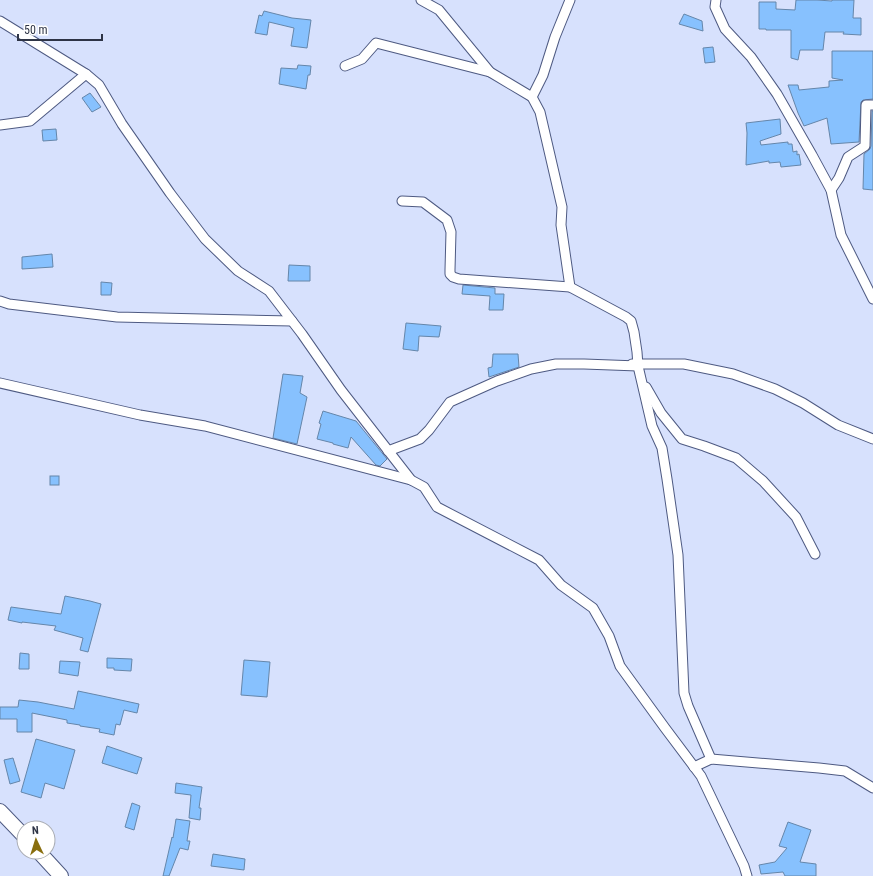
<svg xmlns="http://www.w3.org/2000/svg" width="873" height="876" font-family="'Roboto Condensed',sans-serif">
  <style>
    .building { fill: #87c1fe; stroke: #6586aa }
    .lines { fill: none; stroke-linecap: round; stroke-linejoin: round }
    .street-casing { stroke: #4e5a82; stroke-width: 11 }
    .primary-casing { stroke: #4e5a82; stroke-width: 16 }
    .street { stroke: #fff; stroke-width: 9 }
    .primary { stroke: #fff; stroke-width: 14 }
  </style>
  <rect width="100%" height="100%" fill="#d7e1fd"/>
  <g class="building">
    <path d="M 796,0 L 817,0 L 832,1 L 832,0 L 854,0 L 853,18 L 861,18 L 861,35 L 843,34 L 844,32 L 825,32 L 823,50 L 800,50 L 798,60 L 791,58 L 791,30 L 766,30 L 766,29 L 759,29 L 759,2 L 776,2 L 776,9 L 795,10 Z"/>
    <path d="M 264,11 L 292,18 L 311,20 L 307,48 L 291,46 L 294,28 L 269,22 L 267,35 L 255,33 L 259,15 L 262,16 Z"/>
    <path d="M 684,14 L 702,21 L 703,31 L 679,24 Z"/>
    <path d="M 713,47 L 715,62 L 705,63 L 703,48 Z"/>
    <path d="M 832,51 L 873,51 L 873,99 L 863,100 L 861,102 L 859,142 L 831,144 L 827,118 L 804,126 L 798,113 L 788,85 L 798,85 L 799,90 L 829,87 L 829,81 L 843,80 L 832,78 Z"/>
    <path d="M 298,65 L 311,66 L 310,75 L 308,75 L 306,89 L 279,84 L 281,68 L 297,69 Z"/>
    <path d="M 90,93 L 101,107 L 92,112 L 82,98 Z"/>
    <path d="M 872,111 L 873,111 L 873,190 L 863,189 L 864,154 L 870,149 L 871,146 Z"/>
    <path d="M 780,119 L 781,134 L 760,141 L 761,145 L 788,142 L 788,144 L 792,144 L 793,152 L 797,151 L 797,155 L 799,154 L 801,165 L 781,167 L 780,162 L 769,163 L 769,161 L 746,165 L 747,133 L 746,123 Z"/>
    <path d="M 56,129 L 57,140 L 43,141 L 42,130 Z"/>
    <path d="M 52,254 L 53,267 L 22,269 L 22,257 Z"/>
    <path d="M 289,265 L 310,266 L 310,281 L 288,281 Z"/>
    <path d="M 101,282 L 112,283 L 111,295 L 101,295 Z"/>
    <path d="M 463,285 L 495,288 L 495,294 L 504,294 L 503,310 L 489,310 L 490,296 L 462,294 Z"/>
    <path d="M 406,323 L 441,326 L 439,337 L 419,336 L 418,351 L 403,349 Z"/>
    <path d="M 493,354 L 518,354 L 519,367 L 489,377 L 488,368 L 492,367 Z"/>
    <path d="M 283,374 L 303,376 L 300,393 L 307,397 L 297,444 L 273,438 Z"/>
    <path d="M 323,411 L 356,421 L 387,459 L 380,466 L 376,465 L 351,437 L 348,448 L 333,444 L 333,443 L 317,439 L 321,424 L 319,423 Z"/>
    <rect x="50" y="476" width="9" height="9"/>
    <path d="M 65,596 L 90,601 L 101,604 L 88,652 L 80,650 L 83,638 L 54,630 L 56,626 L 22,622 L 22,623 L 8,620 L 11,607 L 61,614 Z"/>
    <path d="M 20,653 L 29,654 L 29,669 L 19,669 Z"/>
    <path d="M 107,658 L 132,659 L 131,671 L 114,670 L 114,668 L 107,668 Z"/>
    <path d="M 244,660 L 270,662 L 267,697 L 241,695 Z"/>
    <path d="M 60,661 L 80,662 L 78,676 L 59,673 Z"/>
    <path d="M 78,691 L 102,696 L 139,704 L 137,713 L 124,710 L 120,725 L 116,724 L 114,735 L 99,732 L 100,729 L 80,726 L 80,725 L 67,723 L 67,720 L 32,713 L 32,732 L 17,732 L 17,719 L 0,719 L 0,707 L 18,707 L 19,700 L 38,702 L 74,709 Z"/>
    <path d="M 36,739 L 75,750 L 64,789 L 45,783 L 41,798 L 21,792 Z"/>
    <path d="M 107,746 L 142,758 L 137,774 L 102,763 Z"/>
    <path d="M 13,758 L 20,781 L 10,784 L 4,760 Z"/>
    <path d="M 176,783 L 202,787 L 199,808 L 201,808 L 200,820 L 189,818 L 191,795 L 175,793 Z"/>
    <path d="M 132,803 L 140,806 L 134,830 L 125,827 Z"/>
    <path d="M 176,819 L 190,821 L 187,841 L 190,841 L 188,850 L 180,848 L 169,876 L 163,876 L 172,837 L 173,838 Z"/>
    <path d="M 788,822 L 811,830 L 800,862 L 816,864 L 816,876 L 785,876 L 783,872 L 761,874 L 759,865 L 775,862 L 787,848 L 779,846 Z"/>
    <path d="M 213,854 L 245,859 L 244,870 L 211,866 Z"/>
  </g>
  <g class="lines">
    <g class="street-casing">
      <g id="street">
        <path d="M 421,0 L 439,10 L 490,72 L 532,97 L 540,112 L 562,207 L 561,225 L 570,287"/>
        <path d="M 716,0 L 715,7 L 725,29 L 751,57 L 777,94 L 812,155 L 831,190 L 841,235 L 873,299"/>
        <path d="M 0,21 L 86,74 L 99,85 L 122,124 L 170,193 L 205,239 L 238,271 L 269,291 L 302,334 L 341,390 L 411,480 L 424,487 L 437,507 L 539,560 L 561,585 L 593,608 L 609,636 L 620,666 L 665,728 L 701,776 L 744,866 L 747,876"/>
        <path d="M 345,66 L 362,59 L 376,43 L 490,72"/>
        <path d="M 532,97 L 543,75 L 555,37 L 570,0"/>
        <path d="M 0,125 L 30,121 L 86,74"/>
        <path d="M 831,190 L 839,178 L 848,157 L 865,146 L 866,105 L 873,105"/>
        <path d="M 402,201 L 423,202 L 447,220 L 451,232 L 450,270 L 450,274 L 453,277 L 459,279 L 570,287 L 626,317 L 631,321 L 634,332 L 637,352 L 638,366 L 652,426 L 662,448 L 667,479 L 678,555 L 684,693 L 688,706 L 711,759"/>
        <path d="M 0,301 L 9,304 L 117,317 L 292,321"/>
        <path d="M 632,364 L 684,364 L 733,374 L 775,389 L 803,403 L 838,425 L 873,439"/>
        <path d="M 0,383 L 140,415 L 205,426 L 411,480"/>
        <path d="M 646,387 L 661,413 L 682,439 L 704,446 L 736,458 L 763,481 L 796,517 L 815,554"/>
        <path d="M 388,451 L 420,439 L 429,430 L 450,402 L 497,381 L 531,369 L 556,364 L 584,364 L 638,366"/>
        <path d="M 694,767 L 711,759 L 819,768 L 845,771 L 873,788"/>
      </g>
    </g>
    <g class="primary-casing">
      <g id="primary">
        <path d="M 0,811 L 24,836"/>
        <path d="M 39,852 L 61,876"/>
      </g>
    </g>
    <use href="#street" class="street"/>
    <use href="#primary" class="primary"/>
  </g>
  <g transform="translate(36 840) rotate(356)"><circle r="19" fill="#ffffff" stroke="#abaeb5"/>
  <path d="M0-3L7 15L0 10L-7 15Z" fill="#896e0e"/>
  <text y="-6" font-size="11" font-weight="bold" text-anchor="middle" fill="#2e3446">N</text>
  </g>
  <path d="M18 34v6h84v-6" fill="none" stroke="#2e3446" stroke-width="2"/>
  <text x="24" y="34" font-size="12" fill="#2e3446" stroke="#ffffff" stroke-width="3" paint-order="stroke">50 m</text>
</svg>
